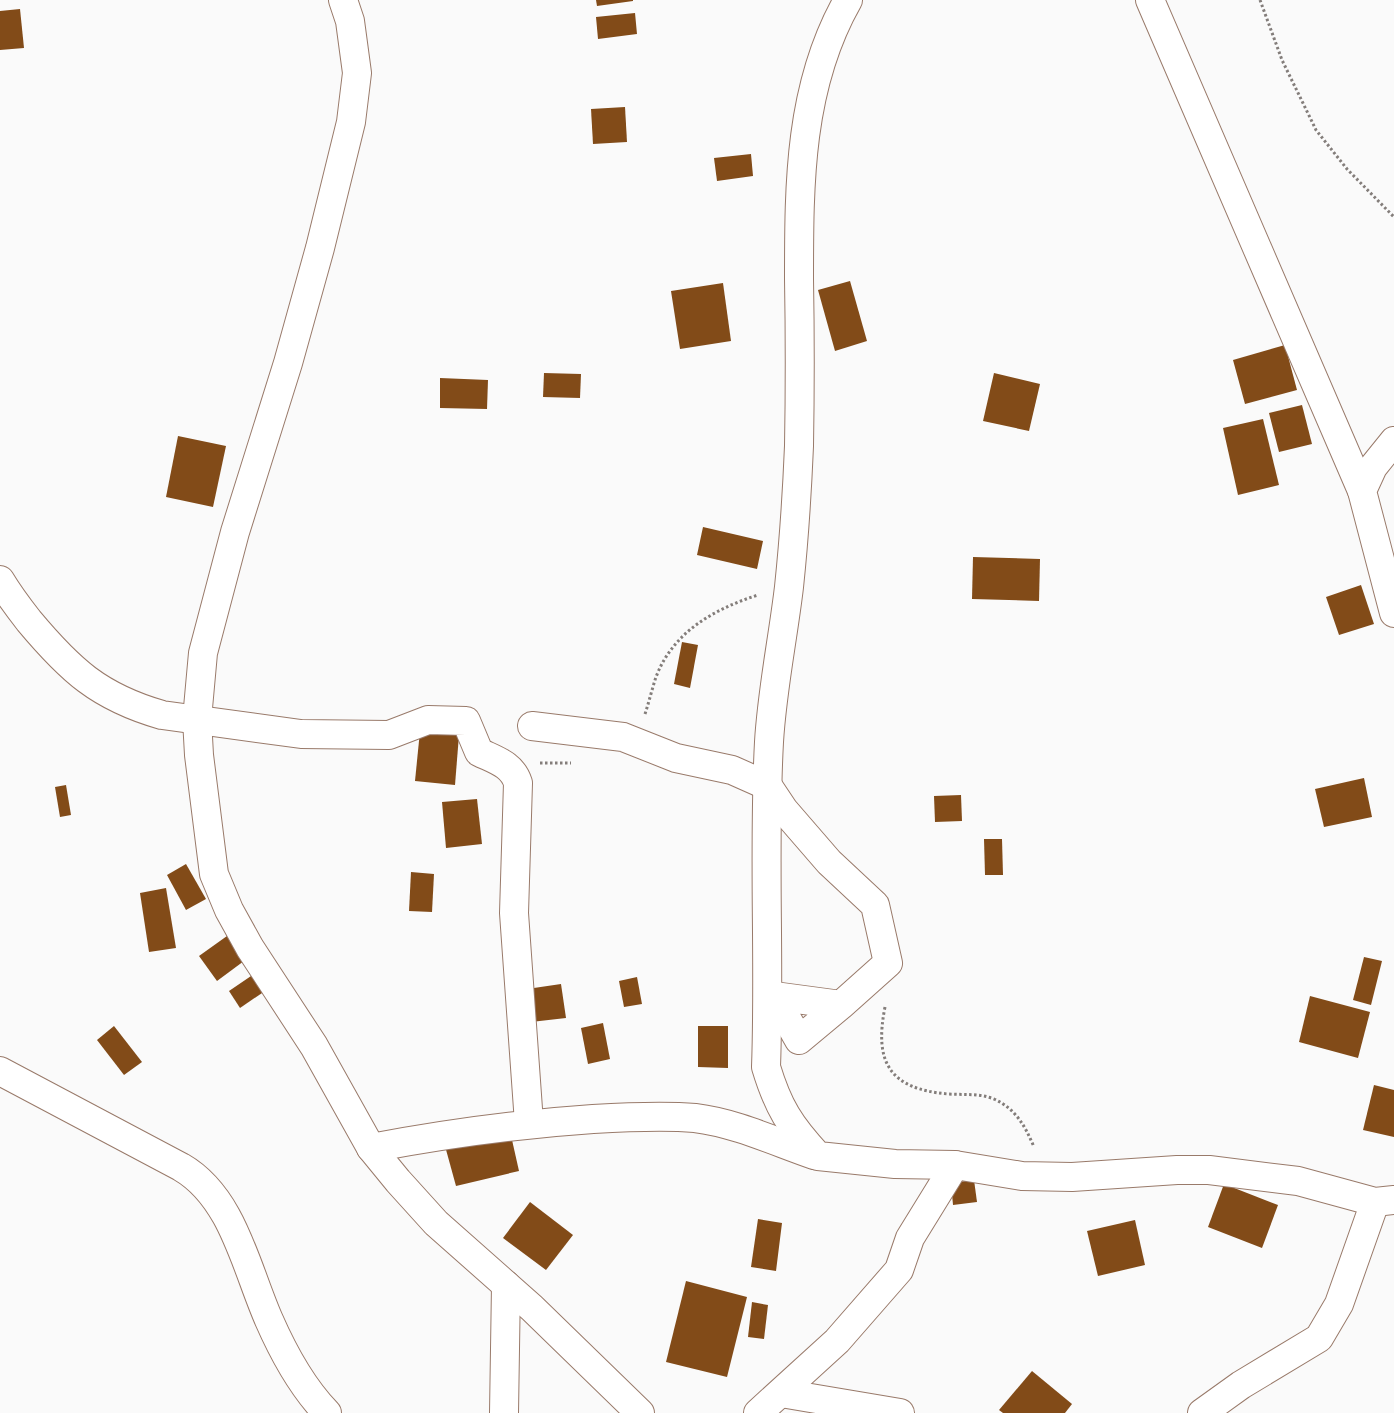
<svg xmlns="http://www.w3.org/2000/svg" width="1394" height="1413" font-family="Lato,sans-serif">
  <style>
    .building { fill: #824b18 }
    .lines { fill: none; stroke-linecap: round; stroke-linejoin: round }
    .minor-casing { stroke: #997a6a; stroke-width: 30 }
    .path { stroke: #837d7a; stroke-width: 3; stroke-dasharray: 2.5 2.5; stroke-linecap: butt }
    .minor { stroke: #fff; stroke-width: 28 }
  </style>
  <rect width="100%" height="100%" fill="#fafafa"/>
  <g class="building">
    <path d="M 596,0 L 633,0 L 633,1 L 597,6 Z"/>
    <path d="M 20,9 L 24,48 L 0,50 L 0,11 Z"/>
    <path d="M 635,13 L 637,34 L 598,39 L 596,17 Z"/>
    <path d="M 625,107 L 627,142 L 593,144 L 591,109 Z"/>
    <path d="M 751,154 L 753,176 L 717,181 L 714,158 Z"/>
    <path d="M 850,281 L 867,341 L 835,351 L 818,290 Z"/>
    <path d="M 723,283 L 731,341 L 680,349 L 671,291 Z"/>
    <path d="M 1285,345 L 1297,390 L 1245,404 L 1233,360 Z"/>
    <path d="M 544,373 L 581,374 L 580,398 L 543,397 Z"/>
    <path d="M 994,373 L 1040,384 L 1029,431 L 983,421 Z"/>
    <path d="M 440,378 L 488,380 L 487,409 L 440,408 Z"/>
    <path d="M 1302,405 L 1312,444 L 1279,452 L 1269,413 Z"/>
    <path d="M 1263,419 L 1279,485 L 1238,495 L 1223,428 Z"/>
    <path d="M 178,436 L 226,446 L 213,507 L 166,497 Z"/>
    <path d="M 703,527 L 763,541 L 757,569 L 697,555 Z"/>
    <path d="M 973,557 L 1040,559 L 1039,601 L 972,599 Z"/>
    <path d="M 1361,585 L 1374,624 L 1339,635 L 1326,597 Z"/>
    <path d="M 682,642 L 698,645 L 690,688 L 674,684 Z"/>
    <path d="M 420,731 L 459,735 L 455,785 L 415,781 Z"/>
    <path d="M 1364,778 L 1372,817 L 1324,827 L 1315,789 Z"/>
    <path d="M 66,785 L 71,815 L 60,817 L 55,787 Z"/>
    <path d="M 961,795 L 962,821 L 935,822 L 934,796 Z"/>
    <path d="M 477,799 L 482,844 L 446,848 L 442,802 Z"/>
    <path d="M 984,839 L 1002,839 L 1003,875 L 985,875 Z"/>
    <path d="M 186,864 L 206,899 L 186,910 L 167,875 Z"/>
    <path d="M 411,872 L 434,874 L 432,912 L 409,911 Z"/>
    <path d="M 166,888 L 176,948 L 149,952 L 140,893 Z"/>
    <path d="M 227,936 L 244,961 L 217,981 L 199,956 Z"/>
    <path d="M 1364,957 L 1382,961 L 1371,1005 L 1353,1000 Z"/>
    <path d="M 254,974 L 265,991 L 240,1008 L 229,991 Z"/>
    <path d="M 637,977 L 642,1004 L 624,1007 L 619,981 Z"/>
    <path d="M 561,984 L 566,1018 L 531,1022 L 527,989 Z"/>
    <path d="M 1310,996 L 1370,1012 L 1358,1058 L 1299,1042 Z"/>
    <path d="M 603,1023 L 610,1059 L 588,1064 L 581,1028 Z"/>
    <path d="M 114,1026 L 142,1062 L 124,1075 L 97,1040 Z"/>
    <path d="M 698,1026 L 728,1026 L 728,1068 L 698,1067 Z"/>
    <path d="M 1374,1085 L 1394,1090 L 1394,1137 L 1363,1130 Z"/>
    <path d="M 510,1131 L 519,1171 L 456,1186 L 445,1146 Z"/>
    <path d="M 974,1180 L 977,1202 L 953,1205 L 951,1183 Z"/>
    <path d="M 1224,1184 L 1278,1205 L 1262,1248 L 1208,1227 Z"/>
    <path d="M 530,1202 L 573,1235 L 546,1270 L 503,1238 Z"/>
    <path d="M 758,1219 L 782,1223 L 776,1271 L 751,1267 Z"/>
    <path d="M 1135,1220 L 1145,1265 L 1098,1276 L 1087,1231 Z"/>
    <path d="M 686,1281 L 747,1297 L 727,1377 L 666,1362 Z"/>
    <path d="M 752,1302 L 768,1305 L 764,1339 L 748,1337 Z"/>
    <path d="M 1032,1371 L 1072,1404 L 1065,1413 L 1003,1413 L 999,1410 Z"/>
  </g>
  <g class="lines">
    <g class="minor-casing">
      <g id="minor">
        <path d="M 343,0 L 350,21 L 357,73 L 351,122 L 320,248 L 288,363 L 235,532 L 203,653 L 197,719 L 199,755 L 214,874 L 229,910 L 250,948 L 314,1046 L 371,1148 L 398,1181 L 436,1223 L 532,1308 L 640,1413"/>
        <path d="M 848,0 C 799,86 799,183 799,279 C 800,335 800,391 799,446 C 797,493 794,540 789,587 C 783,638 772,690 769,742 C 763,851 770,959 766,1067 C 778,1107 790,1126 818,1156 L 895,1164 L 955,1165 L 1022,1176 L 1072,1177 L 1177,1170 L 1209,1170 L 1298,1181 L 1375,1202 L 1394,1200"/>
        <path d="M 1150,0 L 1362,491"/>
        <path d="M 1394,441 L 1373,467 L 1362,491 L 1394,613"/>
        <path d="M 0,580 C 9,595 18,607 29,621 C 70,670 99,697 162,715 L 301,734 L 389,735 L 428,720 L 466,721 L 479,752 C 495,760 512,764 518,783 L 514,913 L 529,1123"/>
        <path d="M 532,726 L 623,737 L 676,758 L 732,770 L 768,786 L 784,810 L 829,862 L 875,905 L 888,963 L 841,1005 L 774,996 L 799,1040 L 841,1005"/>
        <path d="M 0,1071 L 181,1167 C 233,1197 246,1268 269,1320 C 283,1352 302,1387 327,1413"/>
        <path d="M 371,1148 C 445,1134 518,1124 593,1119 C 626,1117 662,1115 695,1118 C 736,1123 776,1142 814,1155"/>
        <path d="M 781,1393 L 900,1413"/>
        <path d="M 504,1413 L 506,1285"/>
        <path d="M 758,1413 L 837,1341 L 899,1270 L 910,1238 L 955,1165"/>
        <path d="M 1202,1413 L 1241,1385 L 1319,1338 L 1339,1304 L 1375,1202"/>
      </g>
    </g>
    <g class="path">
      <path d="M 1260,0 L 1282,60 L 1316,130 L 1347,169 L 1394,217"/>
      <path d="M 645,714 C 649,702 652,689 656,677 C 673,632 714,609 758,595"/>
      <path d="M 540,763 L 571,763"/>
      <path d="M 885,1007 C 874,1062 889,1089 948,1094 C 964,1095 979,1093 994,1099 C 1016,1109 1025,1126 1034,1147"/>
    </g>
    <use href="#minor" class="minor"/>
  </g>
</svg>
